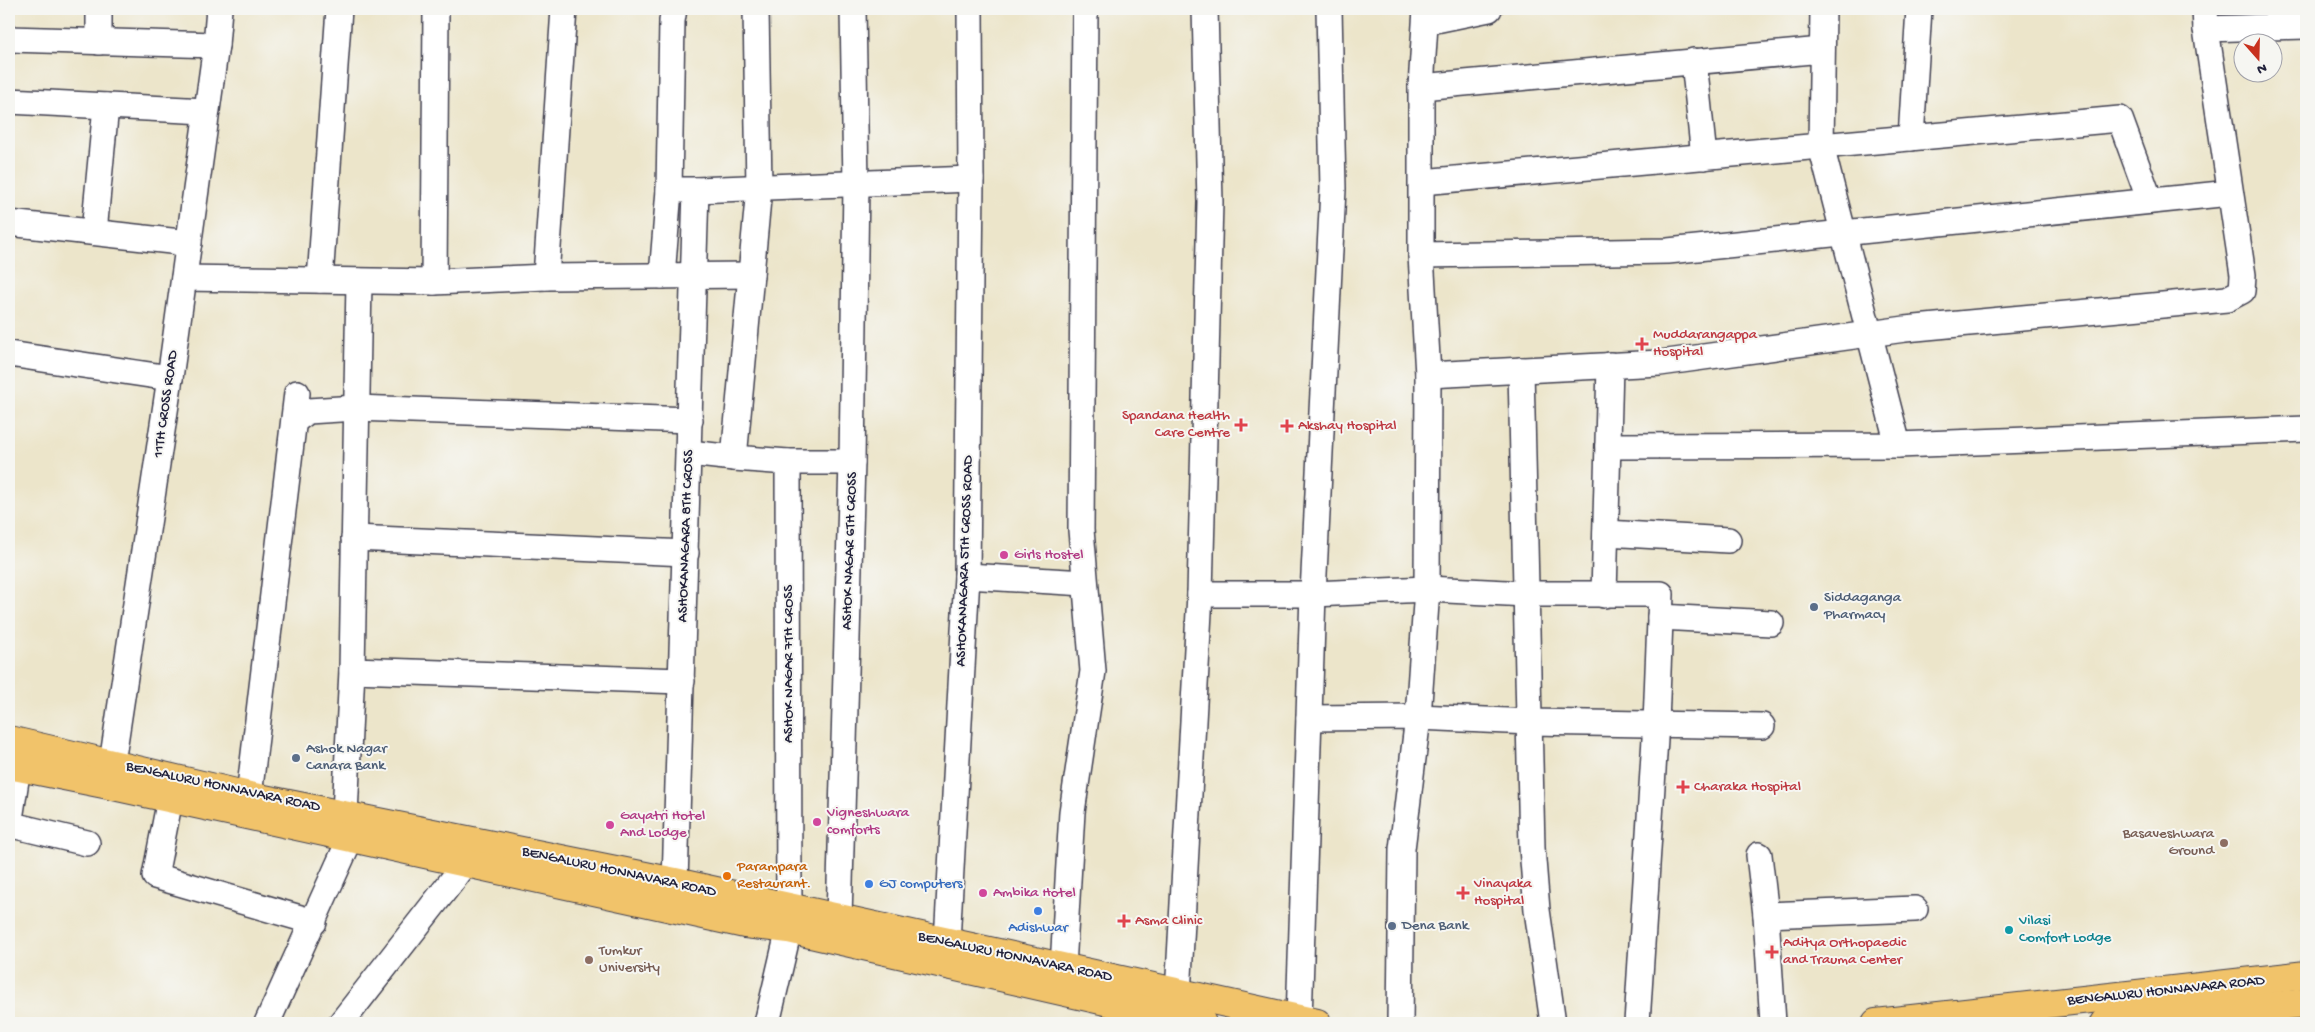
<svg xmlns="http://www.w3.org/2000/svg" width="2315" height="1032" font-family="'Gochi Hand',sans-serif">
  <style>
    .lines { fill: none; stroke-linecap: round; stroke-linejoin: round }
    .minor-casing { stroke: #403f50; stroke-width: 28 }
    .major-casing { stroke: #403f50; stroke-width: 30 }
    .minor { stroke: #fff; stroke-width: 25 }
    .major { stroke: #f1c36a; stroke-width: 28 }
    .health-dot { fill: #e0444e; stroke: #f6f6f2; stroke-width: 2 }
    .hotel-dot { fill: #d1479c; stroke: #f6f6f2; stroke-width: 2 }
    .service-dot { fill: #5c6f8a; stroke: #f6f6f2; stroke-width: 2 }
    .education-dot { fill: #8d6e63; stroke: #f6f6f2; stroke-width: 2 }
    .food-dot { fill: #e8710a; stroke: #f6f6f2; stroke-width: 2 }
    .shop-dot { fill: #3f7fe0; stroke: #f6f6f2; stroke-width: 2 }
    .culture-dot { fill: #0f9aa8; stroke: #f6f6f2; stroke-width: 2 }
    .labels { text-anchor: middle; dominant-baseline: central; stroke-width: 4; stroke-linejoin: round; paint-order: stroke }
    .health-label { font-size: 15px; fill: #be3a42; stroke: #f6f6f2; text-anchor: start }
    .street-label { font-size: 15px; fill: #22223b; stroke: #f6f6f2 }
    .hotel-label { font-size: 15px; fill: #b23c85; stroke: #f6f6f2; text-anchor: start }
    .service-label { font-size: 15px; fill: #4e5e75; stroke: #f6f6f2; text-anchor: start }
    .education-label { font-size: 15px; fill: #785e54; stroke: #f6f6f2; text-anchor: end }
    .food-label { font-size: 15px; fill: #c56008; stroke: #f6f6f2; text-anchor: start }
    .shop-label { font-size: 15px; fill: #366cbe; stroke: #f6f6f2; text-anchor: start }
    .culture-label { font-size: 15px; fill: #0d838f; stroke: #f6f6f2; text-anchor: start }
  </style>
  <rect width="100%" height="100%" fill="#f6f6f2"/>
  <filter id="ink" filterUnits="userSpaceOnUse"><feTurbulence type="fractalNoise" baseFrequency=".02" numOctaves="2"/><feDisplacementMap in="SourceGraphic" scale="10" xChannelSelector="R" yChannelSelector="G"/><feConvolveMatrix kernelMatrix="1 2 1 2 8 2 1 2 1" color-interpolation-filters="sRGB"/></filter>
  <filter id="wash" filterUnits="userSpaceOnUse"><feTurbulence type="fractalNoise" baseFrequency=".0096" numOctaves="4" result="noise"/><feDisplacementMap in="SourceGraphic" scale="20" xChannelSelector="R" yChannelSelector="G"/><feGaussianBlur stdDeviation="1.12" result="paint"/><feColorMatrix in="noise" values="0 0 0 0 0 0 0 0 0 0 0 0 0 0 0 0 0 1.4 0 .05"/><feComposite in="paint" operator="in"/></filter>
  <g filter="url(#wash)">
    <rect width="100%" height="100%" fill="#ece5ca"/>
  </g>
  <g filter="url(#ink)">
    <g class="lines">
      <g class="minor-casing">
        <g id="minor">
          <path d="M 99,9 L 99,42"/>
          <path d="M 756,9 L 759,188 L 734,458 L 788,462"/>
          <path d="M 1823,9 L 1821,146 L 1898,445"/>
          <path d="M 1426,22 L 1489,9"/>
          <path d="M 2206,29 L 2306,26"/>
          <path d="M 9,39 L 216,45"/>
          <path d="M 1694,61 L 1704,157"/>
          <path d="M 1421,87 L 1822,50"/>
          <path d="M 9,101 L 206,111"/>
          <path d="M 1911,138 L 1919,9"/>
          <path d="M 1422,182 L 2120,119 L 2150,201"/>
          <path d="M 669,190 L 696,190 L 971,179"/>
          <path d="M 9,223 L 189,243"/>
          <path d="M 94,232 L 106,106"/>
          <path d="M 1421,255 L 1668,251 L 2230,193"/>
          <path d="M 662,276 L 669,190 L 672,21 L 674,9"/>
          <path d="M 546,277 L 564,9"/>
          <path d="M 184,278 L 434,282 L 546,277 L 751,275"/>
          <path d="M 320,280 L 339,9"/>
          <path d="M 434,282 L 436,9"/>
          <path d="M 9,354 L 170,378"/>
          <path d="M 1521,370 L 1532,848 L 1537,910 L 1553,1023"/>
          <path d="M 1428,375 L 1660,363 L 1905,329 L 2227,299 L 2242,291 L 2243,275 L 2206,29 L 2205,9"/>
          <path d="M 294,421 L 308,411 L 356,408 L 690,420"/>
          <path d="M 1608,446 L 1898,445 L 2306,429"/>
          <path d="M 689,453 L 734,458"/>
          <path d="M 1606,533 L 1728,540"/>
          <path d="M 354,538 L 686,553"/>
          <path d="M 967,576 L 1085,583"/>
          <path d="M 1200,594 L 1313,594 L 1427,589 L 1527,594 L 1661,594 L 1656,723 L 1637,1023"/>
          <path d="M 1604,595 L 1610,365"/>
          <path d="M 1660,617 L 1771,623"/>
          <path d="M 352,670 L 682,681"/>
          <path d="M 1309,718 L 1418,717 L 1530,722 L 1762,726"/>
          <path d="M 112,763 L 170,378 L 216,45 L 219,9"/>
          <path d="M 18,767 L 10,819 L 12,825 L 87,843"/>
          <path d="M 249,796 L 297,393"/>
          <path d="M 170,799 L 155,876 L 314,922"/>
          <path d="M 345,814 L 352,670 L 359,281"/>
          <path d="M 1759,855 L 1766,915 L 1773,1023"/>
          <path d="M 675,882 L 696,190"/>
          <path d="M 1766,915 L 1915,909"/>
          <path d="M 839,918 L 852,462 L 856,184 L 853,9"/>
          <path d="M 947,942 L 967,576 L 971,179 L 970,9"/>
          <path d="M 1063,967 L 1072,812 L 1093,671 L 1081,530 L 1085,9"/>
          <path d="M 1177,1013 L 1200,594 L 1210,202 L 1205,9"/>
          <path d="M 1299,1020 L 1313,594 L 1333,189 L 1329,9"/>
          <path d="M 267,1023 L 350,839"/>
          <path d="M 341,1023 L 466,863"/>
          <path d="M 767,1023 L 789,929 L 788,462 L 852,462"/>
          <path d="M 1400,1023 L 1402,849 L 1418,717 L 1427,589 L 1428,375 L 1421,255 L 1421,87 L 1426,9"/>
        </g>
      </g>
      <g class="major-casing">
        <g id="major">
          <path d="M 9,740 L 249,796 L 675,882 L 1317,1023"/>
          <path d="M 9,765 L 104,784 L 745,924 L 789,929 L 1202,1023"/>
          <path d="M 1876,1023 L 2306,975"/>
          <path d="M 2104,1023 L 2306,1003"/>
        </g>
      </g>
      <use href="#minor" class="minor"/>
      <use href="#major" class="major"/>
    </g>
  </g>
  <g class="health-dot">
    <path d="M1639.5 336.5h5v5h5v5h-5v5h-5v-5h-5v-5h5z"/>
    <path d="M1238.5 417.5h5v5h5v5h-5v5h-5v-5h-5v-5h5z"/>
    <path d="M1284.5 418.5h5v5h5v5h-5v5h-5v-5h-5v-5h5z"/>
    <path d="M1680.5 779.5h5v5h5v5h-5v5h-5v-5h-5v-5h5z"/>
    <path d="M1460.5 885.5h5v5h5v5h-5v5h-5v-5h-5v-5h5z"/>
    <path d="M1121.5 913.5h5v5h5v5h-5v5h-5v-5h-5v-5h5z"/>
    <path d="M1769.5 944.5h5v5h5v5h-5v5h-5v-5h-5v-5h5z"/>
  </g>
  <g class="hotel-dot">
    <circle cx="1004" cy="555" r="5"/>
    <circle cx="817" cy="822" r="5"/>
    <circle cx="610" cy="825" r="5"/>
    <circle cx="983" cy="893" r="5"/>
  </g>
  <g class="service-dot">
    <circle cx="1814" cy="607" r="5"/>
    <circle cx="296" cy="758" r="5"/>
    <circle cx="1392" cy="926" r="5"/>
  </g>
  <g class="education-dot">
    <circle cx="2224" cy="843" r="5"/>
    <circle cx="589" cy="960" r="5"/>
  </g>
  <circle class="food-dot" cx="727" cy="876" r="5"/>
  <g class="shop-dot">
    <circle cx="869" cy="884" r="5"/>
    <circle cx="1038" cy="911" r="5"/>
  </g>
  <circle class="culture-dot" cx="2009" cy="930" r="5"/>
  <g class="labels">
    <g class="health-label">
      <text x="1653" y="335">Muddarangappa<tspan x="1653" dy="17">Hospital</tspan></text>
      <text x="1230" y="416" text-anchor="end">Spandana Health<tspan x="1230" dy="17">Care Centre</tspan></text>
      <text x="1298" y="426">Akshay Hospital</text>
      <text x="1694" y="787">Charaka Hospital</text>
      <text x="1474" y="884">Vinayaka<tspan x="1474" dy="17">Hospital</tspan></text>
      <text x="1135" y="921">Asma Clinic</text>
      <text x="1783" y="943">Aditya Orthopaedic<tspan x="1783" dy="17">and Trauma Center</tspan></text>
    </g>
    <g class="street-label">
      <text transform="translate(166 404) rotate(-82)">11TH CROSS ROAD</text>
      <text transform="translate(686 536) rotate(-88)">ASHOKANAGARA 8TH CROSS</text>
      <text transform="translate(850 551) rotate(-88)">ASHOK NAGAR 6TH CROSS</text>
      <text transform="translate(965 561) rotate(-88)">ASHOKANAGARA 5TH CROSS ROAD</text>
      <text transform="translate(789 664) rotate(-90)">ASHOK NAGAR 7TH CROSS</text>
      <text transform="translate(223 787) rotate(12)">BENGALURU HONNAVARA ROAD</text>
      <text transform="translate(619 872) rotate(12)">BENGALURU HONNAVARA ROAD</text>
      <text transform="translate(1015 957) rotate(12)">BENGALURU HONNAVARA ROAD</text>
      <text transform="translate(2166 991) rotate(-6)">BENGALURU HONNAVARA ROAD</text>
    </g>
    <g class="hotel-label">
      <text x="1014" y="555">Girls Hostel</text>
      <text x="827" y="813">Vigneshwara<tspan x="827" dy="17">comforts</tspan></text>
      <text x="620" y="816">Gayatri Hotel<tspan x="620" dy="17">And Lodge</tspan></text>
      <text x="993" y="893">Ambika Hotel</text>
    </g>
    <g class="service-label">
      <text x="1824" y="598">Siddaganga<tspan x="1824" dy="17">Pharmacy</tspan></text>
      <text x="306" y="749">Ashok Nagar<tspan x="306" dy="17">Canara Bank</tspan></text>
      <text x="1402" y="926">Dena Bank</text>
    </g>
    <g class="education-label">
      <text x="2214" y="834">Basaveshwara<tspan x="2214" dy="17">Ground</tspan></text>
      <text x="599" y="951" text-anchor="start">Tumkur<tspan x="599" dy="17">University</tspan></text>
    </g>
    <g class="food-label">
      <text x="737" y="867">Parampara<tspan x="737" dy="17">Restaurant.</tspan></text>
    </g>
    <g class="shop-label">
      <text x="879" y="884">GJ computers</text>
      <text x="1038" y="928" text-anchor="middle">Adishwar</text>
    </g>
    <g class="culture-label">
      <text x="2019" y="921">Vilasi<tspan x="2019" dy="17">Comfort Lodge</tspan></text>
    </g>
  </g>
  <rect width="2315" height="1032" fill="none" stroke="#f6f6f2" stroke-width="30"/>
  <g transform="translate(2258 58) rotate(160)"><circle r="24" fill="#f6f6f2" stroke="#a1a1a9"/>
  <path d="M0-4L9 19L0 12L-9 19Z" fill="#c8321e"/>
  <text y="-8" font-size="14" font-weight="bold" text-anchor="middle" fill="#22223b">N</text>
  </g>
</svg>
